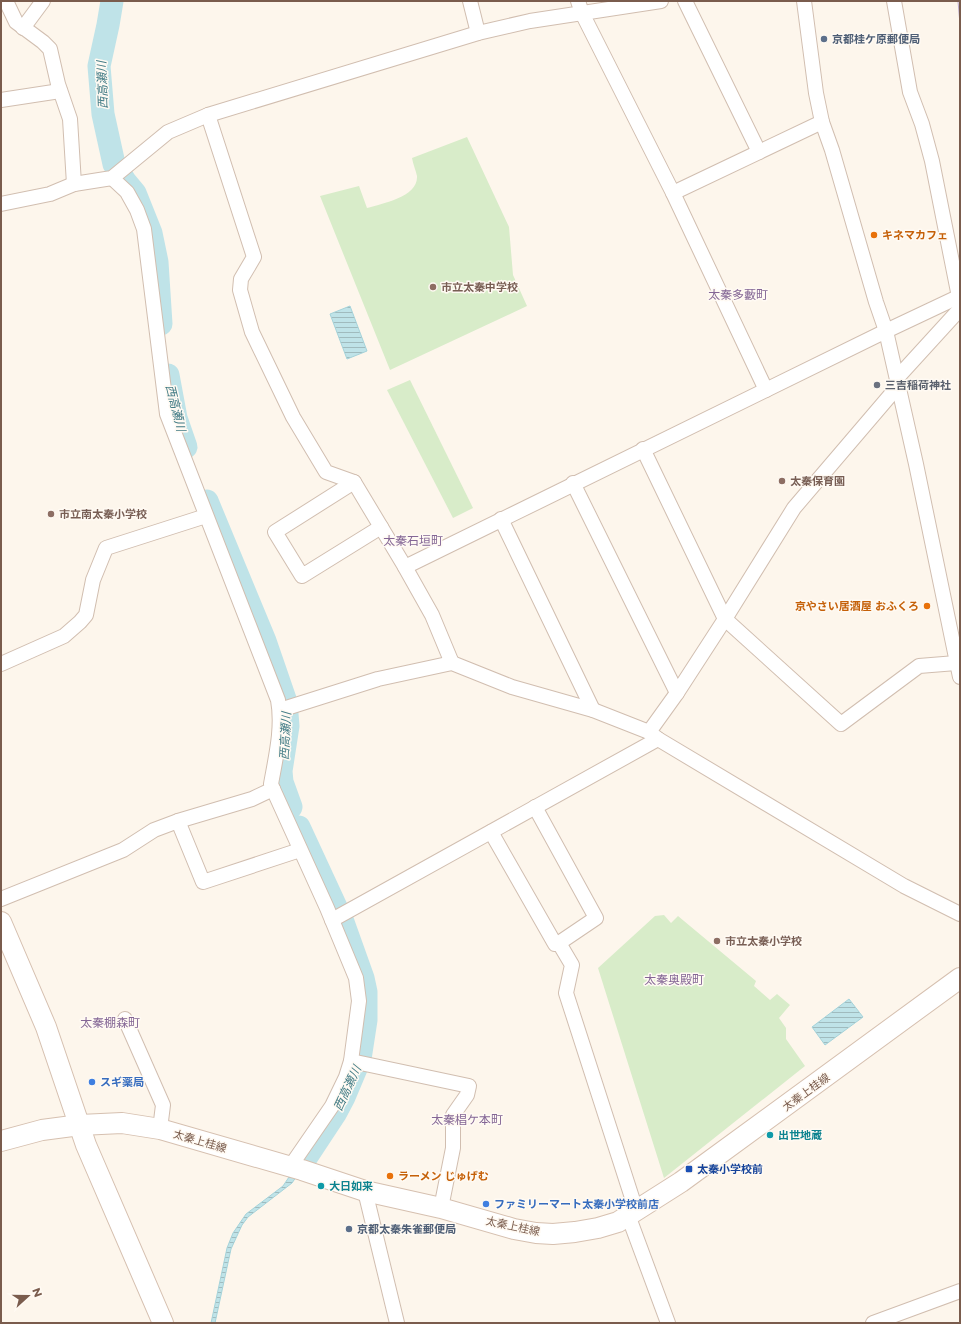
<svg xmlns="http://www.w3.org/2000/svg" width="961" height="1324" font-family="Montserrat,'Noto Sans JP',sans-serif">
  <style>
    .pitch { fill: #d8ecc9 }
    .water { fill: url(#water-rules); stroke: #a5d3da }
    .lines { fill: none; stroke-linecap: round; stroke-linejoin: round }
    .river { stroke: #bfe3e8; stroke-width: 23 }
    .street-casing { stroke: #d1beb0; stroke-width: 16 }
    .secondary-casing { stroke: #d6c0b0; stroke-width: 22 }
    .street { stroke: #fff; stroke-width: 14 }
    .secondary { stroke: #fff; stroke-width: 20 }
    .tram { stroke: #b9a8c9; stroke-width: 1 }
    .service-dot { fill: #5c6f8a; stroke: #fffaf3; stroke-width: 1.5 }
    .food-dot { fill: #e8710a; stroke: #fffaf3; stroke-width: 1.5 }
    .education-dot { fill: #8d6e63; stroke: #fffaf3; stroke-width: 1.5 }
    .worship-dot { fill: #6b7280; stroke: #fffaf3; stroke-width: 1.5 }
    .shop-dot { fill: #3f7fe0; stroke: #fffaf3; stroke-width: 1.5 }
    .culture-dot { fill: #0f9aa8; stroke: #fffaf3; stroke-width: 1.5 }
    .transit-dot { fill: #1a4fb4; stroke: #fffaf3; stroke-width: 1.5 }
    .labels { text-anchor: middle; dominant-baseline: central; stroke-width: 3; stroke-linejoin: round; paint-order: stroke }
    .service-label { font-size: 11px; font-weight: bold; fill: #4e5e75; stroke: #fffaf3; text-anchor: start }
    .food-label { font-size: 11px; font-weight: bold; fill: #c56008; stroke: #fffaf3; text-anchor: start }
    .education-label { font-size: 11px; font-weight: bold; fill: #785e54; stroke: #fffaf3; text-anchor: start }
    .worship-label { font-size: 11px; font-weight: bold; fill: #5b616d; stroke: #fffaf3; text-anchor: start }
    .shop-label { font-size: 11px; font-weight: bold; fill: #366cbe; stroke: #fffaf3; text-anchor: start }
    .street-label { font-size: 11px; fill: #7a5c4d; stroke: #fffaf3 }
    .culture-label { font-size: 11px; font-weight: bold; fill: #0d838f; stroke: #fffaf3; text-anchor: start }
    .transit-label { font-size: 11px; font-weight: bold; fill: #164399; stroke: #fffaf3; text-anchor: start }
    .water-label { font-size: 12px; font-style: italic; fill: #437c86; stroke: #fffaf3 }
    .neighbourhood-label { font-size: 12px; fill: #846695; stroke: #fffaf3 }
  </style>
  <defs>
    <pattern id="water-rules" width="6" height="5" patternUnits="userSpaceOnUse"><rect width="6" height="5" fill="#bfe3e8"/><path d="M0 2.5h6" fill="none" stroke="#a0bbbe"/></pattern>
  </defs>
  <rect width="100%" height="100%" fill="#fdf6ec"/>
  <g class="pitch">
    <path d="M 467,137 L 509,227 L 513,275 L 527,306 L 390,370 L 320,196 L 359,186 L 367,208 C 383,203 418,197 417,176 C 416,171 413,164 412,158 Z"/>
    <path d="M 410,380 L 473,508 L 453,518 L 387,390 Z"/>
    <path d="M 664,915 L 671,923 L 678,916 L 756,981 L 754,986 L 770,1000 L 777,994 L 790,1005 L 779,1018 L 786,1028 L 786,1039 L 805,1066 L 664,1178 L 598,968 L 655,916 Z"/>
  </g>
  <g class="water">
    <path d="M 350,306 L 367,351 L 347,359 L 330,314 Z"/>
    <path d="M 849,999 L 863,1017 L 825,1045 L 812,1027 Z"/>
    <path d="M 321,1129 L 326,1133 L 292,1183 L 248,1217 L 242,1225 L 231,1249 L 215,1323 L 211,1323 L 227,1248 L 233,1233 L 246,1214 L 283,1186 Z"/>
  </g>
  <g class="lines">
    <g class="river">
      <path d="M 112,1 L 108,25 L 99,66 L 103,114 L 114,164 L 125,181 L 135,193 L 151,233 L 157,262 L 161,324"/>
      <path d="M 168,375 L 176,418 L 186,447"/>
      <path d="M 207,501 L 265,641 L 286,702 L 288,726 L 281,771 L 282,782 L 291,807"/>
      <path d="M 299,827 L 343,922 L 363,978 L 366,992 L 366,1020 L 360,1059 L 344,1097 L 335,1114 L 306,1158"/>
    </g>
    <g class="street-casing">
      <g id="street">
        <path d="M 6,1 L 16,22 L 43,42 L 50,49 L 58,84 L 70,119 L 74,184"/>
        <path d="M 470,1 L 478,33"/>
        <path d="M 578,1 L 582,13 L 673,193 L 766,390"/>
        <path d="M 685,1 L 759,152"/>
        <path d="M 804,1 L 816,93 L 822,122 L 832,150 L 876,302 L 886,331 L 916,464 L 960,677"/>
        <path d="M 894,1 L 910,92 L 922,124 L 932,161 L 959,297"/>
        <path d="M 23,28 L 43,1"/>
        <path d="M 1,100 L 60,91"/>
        <path d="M 208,115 L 254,257 L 241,279 L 240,290 L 252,332 L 293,417 L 326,472 L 354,482 L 405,567 L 432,615 L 452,663"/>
        <path d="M 112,178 L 127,192 L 137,210 L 144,229 L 167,414 L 278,700 C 283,727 276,756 271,784 L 273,789 L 327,908 L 356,978 L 359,1001 L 351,1061 L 346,1077 L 332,1106 L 290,1167"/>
        <path d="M 673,193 L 822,122"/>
        <path d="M 1,204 L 50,194 L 74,184 L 112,178 L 168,132 L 208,115 L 478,33 L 530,21 L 661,1"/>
        <path d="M 897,378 L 960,309"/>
        <path d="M 643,449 L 725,619 L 841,724 L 919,666 L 956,663"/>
        <path d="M 354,482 L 275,532 L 302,576 L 381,527"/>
        <path d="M 573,483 L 677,693"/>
        <path d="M 501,519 L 593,710"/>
        <path d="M 405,567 L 886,331 L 960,296"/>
        <path d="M 1,664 L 64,636 L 80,622 L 86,615 L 93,580 L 106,548 L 206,516"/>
        <path d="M 280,710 L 378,679 L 452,663 L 512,687 L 593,710 L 649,732 L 658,739 L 904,886 L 960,914"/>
        <path d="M 649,732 L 677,693 L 725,619 L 794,508 L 899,385"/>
        <path d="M 178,821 L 203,882 L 300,850"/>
        <path d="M 491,832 L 555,944 L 559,943 L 596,918 L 535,807"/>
        <path d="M 1,899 L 123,850 L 154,830 L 178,821 L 252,799 L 273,789"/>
        <path d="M 332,920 L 658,739"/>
        <path d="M 559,943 L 572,965 L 566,993 L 636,1210"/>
        <path d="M 125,1019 L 163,1105 L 160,1129"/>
        <path d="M 351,1061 L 469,1086 L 467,1095 L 453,1115 L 453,1148 L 441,1208"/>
        <path d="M 365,1191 L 397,1323"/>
        <path d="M 628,1215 L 668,1323"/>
        <path d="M 873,1323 L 960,1291"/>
      </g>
    </g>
    <g class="secondary-casing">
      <g id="secondary">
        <path d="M 1,922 L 46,1027 L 86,1145 L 163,1323"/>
        <path d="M 1,1141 L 42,1130 L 80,1125 L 122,1123 L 160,1129 L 302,1170 L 365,1191 L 441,1208 L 514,1229 L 536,1233 L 553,1234 L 575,1232 L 598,1228 L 618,1222 L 681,1182 L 960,978"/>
      </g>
    </g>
    <use href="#street" class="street"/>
    <use href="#secondary" class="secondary"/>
    <path class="tram" d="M 958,1 L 960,24"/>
  </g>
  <g class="service-dot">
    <circle cx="824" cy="39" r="4"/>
    <circle cx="349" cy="1229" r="4"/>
  </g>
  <g class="food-dot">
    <circle cx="874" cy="235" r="4"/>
    <circle cx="927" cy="606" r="4"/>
    <circle cx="390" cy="1176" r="4"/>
  </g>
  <g class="education-dot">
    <circle cx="433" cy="287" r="4"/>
    <circle cx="782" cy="481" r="4"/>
    <circle cx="51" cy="514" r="4"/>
    <circle cx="717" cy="941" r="4"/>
  </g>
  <circle class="worship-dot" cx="877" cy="385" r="4"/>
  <g class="shop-dot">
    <circle cx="92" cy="1082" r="4"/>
    <circle cx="486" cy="1204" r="4"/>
  </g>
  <g class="culture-dot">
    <circle cx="770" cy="1135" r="4"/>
    <circle cx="321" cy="1186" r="4"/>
  </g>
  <rect class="transit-dot" x="685" y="1165" width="8" height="8" rx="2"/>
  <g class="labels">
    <g class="service-label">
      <text x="832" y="39">京都桂ケ原郵便局</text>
      <text x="357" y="1229">京都太秦朱雀郵便局</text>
    </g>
    <g class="food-label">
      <text x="882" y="235">キネマカフェ</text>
      <text x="919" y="606" text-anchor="end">京やさい居酒屋 おふくろ</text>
      <text x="398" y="1176">ラーメン じゅげむ</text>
    </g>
    <g class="education-label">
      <text x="441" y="287">市立太秦中学校</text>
      <text x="790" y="481">太秦保育園</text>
      <text x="59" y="514">市立南太秦小学校</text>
      <text x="725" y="941">市立太秦小学校</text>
    </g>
    <g class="worship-label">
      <text x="885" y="385">三吉稲荷神社</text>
    </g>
    <g class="shop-label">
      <text x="100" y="1082">スギ薬局</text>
      <text x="494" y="1204">ファミリーマート太秦小学校前店</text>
    </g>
    <g class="street-label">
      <text transform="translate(806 1092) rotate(-36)">太秦上桂線</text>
      <text transform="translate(200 1141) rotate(16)">太秦上桂線</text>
      <text transform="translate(513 1226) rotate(12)">太秦上桂線</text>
    </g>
    <g class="culture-label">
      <text x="778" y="1135">出世地蔵</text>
      <text x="329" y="1186">大日如来</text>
    </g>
    <g class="transit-label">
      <text x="697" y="1169">太秦小学校前</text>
    </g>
    <g class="water-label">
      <text transform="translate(102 85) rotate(-92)">西高瀬川</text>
      <text transform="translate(176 408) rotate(76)">西高瀬川</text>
      <text transform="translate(285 736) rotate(-87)">西高瀬川</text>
      <text transform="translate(347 1088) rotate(-65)">西高瀬川</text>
    </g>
    <g class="neighbourhood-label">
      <text x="738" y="294">太秦多藪町</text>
      <text x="413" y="540">太秦石垣町</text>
      <text x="674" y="979">太秦奥殿町</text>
      <text x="110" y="1022">太秦棚森町</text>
      <text x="467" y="1119">太秦椙ケ本町</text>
    </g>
  </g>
  <rect width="961" height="1324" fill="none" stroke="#7a5c4d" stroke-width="4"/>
  <g transform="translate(28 1296) rotate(69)" stroke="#fffaf3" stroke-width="3" paint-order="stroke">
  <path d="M0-3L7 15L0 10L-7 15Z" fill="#7a5c4d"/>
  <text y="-6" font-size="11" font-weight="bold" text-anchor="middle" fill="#7a5c4d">N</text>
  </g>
</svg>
